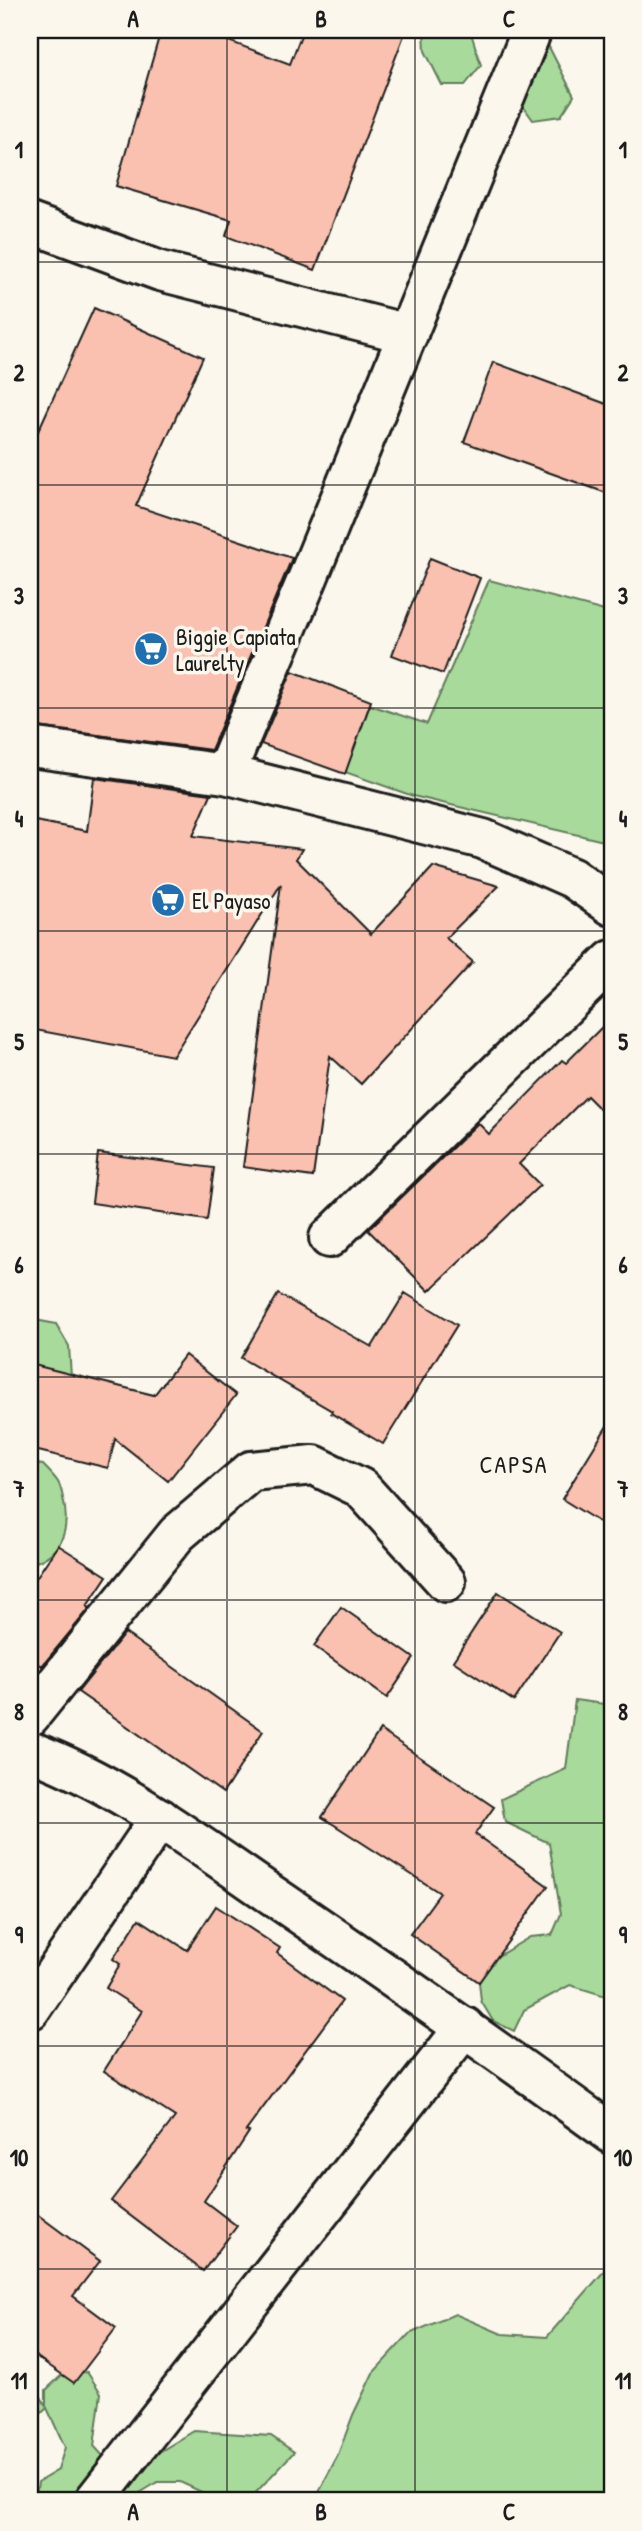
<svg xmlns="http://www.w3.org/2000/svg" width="642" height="2531" font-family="'Patrick Hand',sans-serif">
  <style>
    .green { fill: #a8da9b; stroke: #627b5c; stroke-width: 2 }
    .building { fill: #fac1b0; stroke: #1c1c1c; stroke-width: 2 }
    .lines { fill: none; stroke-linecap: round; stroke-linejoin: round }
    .street-casing { stroke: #1c1c1c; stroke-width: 44 }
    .secondary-casing { stroke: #1c1c1c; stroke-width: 44 }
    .street { stroke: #fbf7ec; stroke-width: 38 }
    .secondary { stroke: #fbf7ec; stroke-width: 38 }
    .grid { fill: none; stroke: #1c1c1c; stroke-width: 2; stroke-opacity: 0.55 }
    .labels { text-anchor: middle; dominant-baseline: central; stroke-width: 7; stroke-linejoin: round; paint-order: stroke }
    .poi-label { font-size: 23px; fill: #1c1c1c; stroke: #fbf7ec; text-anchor: start }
    .neighbourhood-label { font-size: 24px; letter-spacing: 2px; fill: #1c1c1c; stroke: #fbf7ec }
    .neatline { fill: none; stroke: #1c1c1c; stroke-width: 2.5 }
    .grid-label { font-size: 23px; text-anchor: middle; font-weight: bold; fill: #1c1c1c }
  </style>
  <rect width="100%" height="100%" fill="#fbf7ec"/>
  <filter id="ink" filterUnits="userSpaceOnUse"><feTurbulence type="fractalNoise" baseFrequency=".0143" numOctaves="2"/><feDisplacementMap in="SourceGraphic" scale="14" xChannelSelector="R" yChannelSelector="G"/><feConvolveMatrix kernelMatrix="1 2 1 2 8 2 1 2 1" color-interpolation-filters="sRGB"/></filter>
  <g filter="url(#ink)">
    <g class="green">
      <path d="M 424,30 L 470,30 L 481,65 L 465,85 L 442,85 L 425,51 Z"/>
      <path d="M 525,42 L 548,45 L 574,96 L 561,116 L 533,120 L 513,92 Z"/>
      <path d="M 489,580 L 612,613 L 612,843 L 413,796 L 345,772 L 370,705 L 427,724 Z"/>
      <path d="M 30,1319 L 56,1324 L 69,1346 L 72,1392 L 46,1398 L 30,1393 Z"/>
      <path d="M 30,1463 L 43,1465 C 48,1470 54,1476 58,1482 C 61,1487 62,1493 63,1498 C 71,1529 62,1555 30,1564 Z"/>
      <path d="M 575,1700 L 612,1705 L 612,1998 L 570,1985 L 524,2010 L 514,2031 L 493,2021 L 481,2001 L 479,1982 L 488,1962 L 530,1937 L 552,1935 L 561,1914 L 549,1843 L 505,1822 L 501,1799 L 566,1769 Z"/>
      <path d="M 612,2262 L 612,2501 L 314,2501 L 337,2457 L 353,2415 L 373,2373 L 409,2334 L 455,2314 L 502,2334 L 547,2337 Z"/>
      <path d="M 87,2372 L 101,2393 L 94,2446 L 112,2466 L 136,2466 L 194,2431 L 271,2436 L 294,2452 L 248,2501 L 221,2501 L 180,2482 L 158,2482 L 138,2494 L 137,2501 L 35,2501 L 38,2482 L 58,2470 L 65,2447 L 47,2408 L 30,2424 L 30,2387 L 36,2388 L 46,2406 L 46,2390 L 63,2374 Z"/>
    </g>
    <g class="building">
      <path d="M 161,30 L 199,30 L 290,64 L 303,30 L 406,30 L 315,270 L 226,236 L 231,220 L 116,186 Z"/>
      <path d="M 94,308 L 203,357 L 136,506 L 292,558 L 211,750 L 30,726 L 30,449 Z"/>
      <path d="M 493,362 L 612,406 L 612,495 L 464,442 Z"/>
      <path d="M 430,558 L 480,578 L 443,674 L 392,655 Z"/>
      <path d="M 292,671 L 371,701 L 345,774 L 261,744 Z"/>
      <path d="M 94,778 L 211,794 L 193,836 L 302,849 L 296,859 L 371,934 L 433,867 L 499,886 L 446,938 L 473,962 L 361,1084 L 330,1056 L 313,1177 L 243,1167 L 281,884 L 173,1056 L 30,1029 L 30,820 L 87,831 Z"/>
      <path d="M 612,1017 L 612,1121 L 587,1096 L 519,1164 L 540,1185 L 429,1291 L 368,1230 L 478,1123 L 489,1134 L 562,1060 L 566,1063 Z"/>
      <path d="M 98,1153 L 214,1168 L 207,1220 L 92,1203 Z"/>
      <path d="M 405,1293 L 457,1325 L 383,1444 L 331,1413 L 332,1411 L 241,1358 L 278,1294 L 372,1347 Z"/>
      <path d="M 185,1355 L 236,1395 L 168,1481 L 115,1439 L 108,1468 L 30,1449 L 30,1364 L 154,1395 Z"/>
      <path d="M 612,1418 L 612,1530 L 562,1499 Z"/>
      <path d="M 58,1545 L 107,1576 L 87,1606 L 90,1608 L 42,1666 L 30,1658 L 30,1587 Z"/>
      <path d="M 498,1592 L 560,1632 L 514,1701 L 453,1661 Z"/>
      <path d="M 341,1607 L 414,1658 L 387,1698 L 314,1646 Z"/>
      <path d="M 125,1633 L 263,1731 L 223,1793 L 78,1692 Z"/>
      <path d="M 380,1730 L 494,1807 L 475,1834 L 548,1886 L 479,1982 L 410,1934 L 440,1893 L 322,1817 Z"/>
      <path d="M 216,1906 L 280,1948 L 277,1953 L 342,2001 L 246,2131 L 249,2132 L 204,2201 L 237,2226 L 203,2271 L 111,2201 L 175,2117 L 104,2071 L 142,2011 L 106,1988 L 120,1964 L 113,1959 L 139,1919 L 187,1950 Z"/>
      <path d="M 30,2209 L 100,2261 L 73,2296 L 116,2328 L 74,2383 L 30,2352 Z"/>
    </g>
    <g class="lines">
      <g class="street-casing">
        <g id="street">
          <path d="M 30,223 L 160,271 L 408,334"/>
          <path d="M 225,774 L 307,580 L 532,30"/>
          <path d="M 329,1238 L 612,960"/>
          <path d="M 30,1716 L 177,1534 L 251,1471 L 314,1465 L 361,1488 L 446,1582"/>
          <path d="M 30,1751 C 119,1784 197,1844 275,1897 C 388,1974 501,2053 612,2134"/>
          <path d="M 30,2010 L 160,1818"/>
          <path d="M 94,2501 L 465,2027"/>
        </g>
      </g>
      <g class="secondary-casing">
        <path id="secondary" d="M 30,747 L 225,774 L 483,839 L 572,878 L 612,906"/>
      </g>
      <use href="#street" class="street"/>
      <use href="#secondary" class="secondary"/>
    </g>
  </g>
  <path class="grid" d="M 227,30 L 227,2501M 415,30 L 415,2501M 30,262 L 612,262M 30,485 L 612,485M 30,708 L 612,708M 30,931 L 612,931M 30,1154 L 612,1154M 30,1377 L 612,1377M 30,1600 L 612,1600M 30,1823 L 612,1823M 30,2046 L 612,2046M 30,2269 L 612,2269"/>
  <defs>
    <g id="supermarket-disc" transform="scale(1.75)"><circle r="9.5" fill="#1f6fb2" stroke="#fbf7ec"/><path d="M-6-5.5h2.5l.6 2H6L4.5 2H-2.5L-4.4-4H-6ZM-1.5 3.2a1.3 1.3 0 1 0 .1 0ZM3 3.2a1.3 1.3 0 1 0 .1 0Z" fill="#fff"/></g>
  </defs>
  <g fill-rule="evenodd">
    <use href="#supermarket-disc" x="151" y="649"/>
    <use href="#supermarket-disc" x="168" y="900"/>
  </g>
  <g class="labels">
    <g class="poi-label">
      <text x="176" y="636">Biggie Capiata<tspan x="176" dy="26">Laurelty</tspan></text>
      <text x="192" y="900">El Payaso</text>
    </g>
    <g class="neighbourhood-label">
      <text x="514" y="1464">CAPSA</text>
    </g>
  </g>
  <rect width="642" height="2531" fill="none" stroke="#fbf7ec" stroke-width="77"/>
  <rect x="38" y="38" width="566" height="2454" class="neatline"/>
  <g class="grid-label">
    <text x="133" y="27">A</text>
    <text x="321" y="27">B</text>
    <text x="509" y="27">C</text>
    <text x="19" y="158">1</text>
    <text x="623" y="158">1</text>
    <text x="19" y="381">2</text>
    <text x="623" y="381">2</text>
    <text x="19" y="604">3</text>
    <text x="623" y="604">3</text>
    <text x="19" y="827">4</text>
    <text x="623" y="827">4</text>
    <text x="19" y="1050">5</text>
    <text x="623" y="1050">5</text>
    <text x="19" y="1273">6</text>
    <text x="623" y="1273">6</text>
    <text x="19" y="1497">7</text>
    <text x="623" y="1497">7</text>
    <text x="19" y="1720">8</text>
    <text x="623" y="1720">8</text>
    <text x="19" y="1943">9</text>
    <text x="623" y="1943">9</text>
    <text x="19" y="2166">10</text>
    <text x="623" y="2166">10</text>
    <text x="19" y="2389">11</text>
    <text x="623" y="2389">11</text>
    <text x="133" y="2520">A</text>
    <text x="321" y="2520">B</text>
    <text x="509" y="2520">C</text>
  </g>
</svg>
